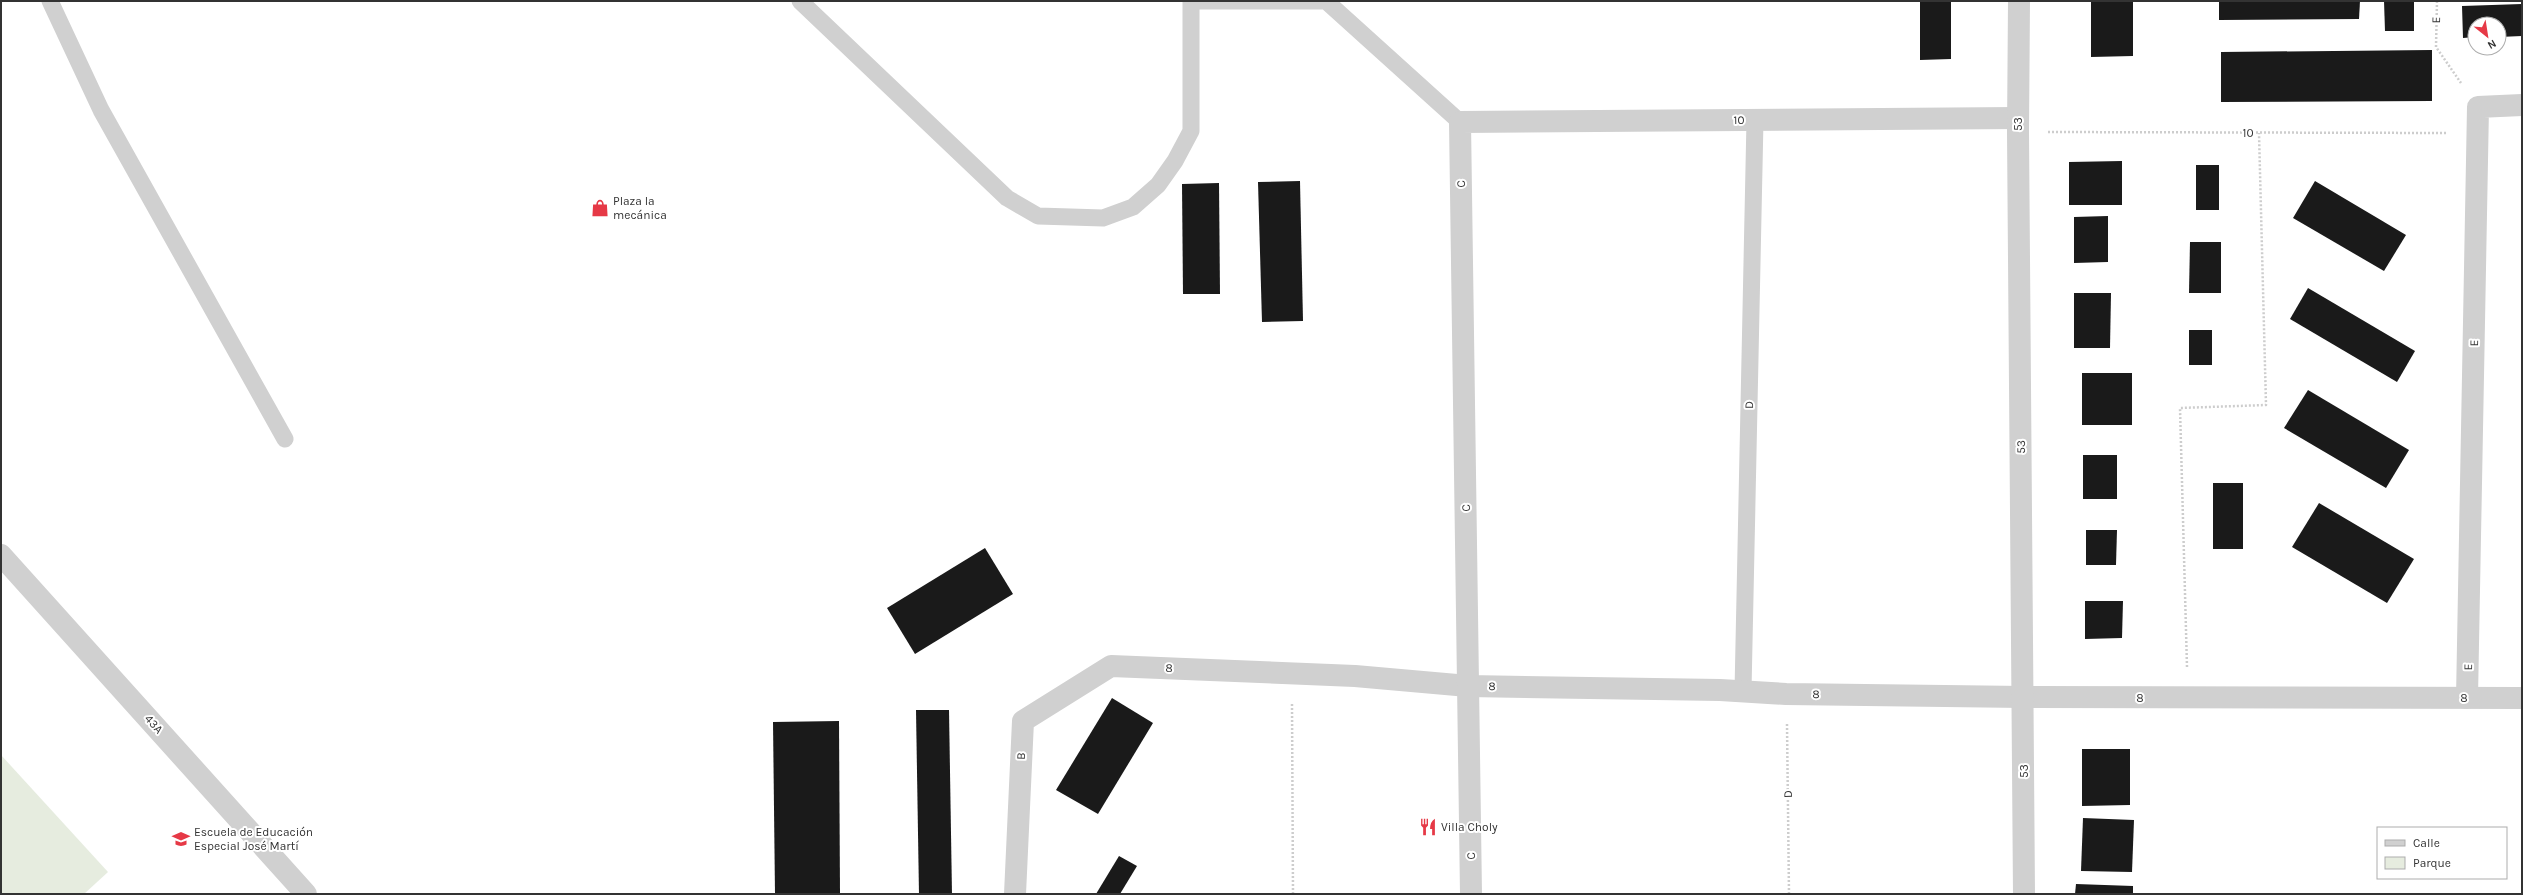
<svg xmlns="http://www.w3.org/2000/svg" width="2523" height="895" font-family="Karla,sans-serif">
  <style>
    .green { fill: #e6ecdf }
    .building { fill: #1a1a1a }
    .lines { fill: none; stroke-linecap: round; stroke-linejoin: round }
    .path { stroke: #cdcdcd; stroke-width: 2.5; stroke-dasharray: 2 2; stroke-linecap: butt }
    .service { stroke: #d0d0d0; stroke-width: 17 }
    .minor { stroke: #d0d0d0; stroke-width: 22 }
    .tertiary { stroke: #d0d0d0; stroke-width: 22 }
    .labels { text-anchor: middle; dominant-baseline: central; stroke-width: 4; stroke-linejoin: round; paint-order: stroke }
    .street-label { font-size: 12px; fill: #333; stroke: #fff }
    .poi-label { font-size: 12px; fill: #333; stroke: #fff; text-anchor: start }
  </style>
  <rect width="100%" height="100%" fill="#fff"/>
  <path class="green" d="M 1,755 L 108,872 L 84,894 L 1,894 Z"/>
  <g class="building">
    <path d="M 1920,1 L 1951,1 L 1951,59 L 1920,60 Z"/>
    <path d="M 2091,1 L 2133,1 L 2133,56 L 2091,57 Z"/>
    <path d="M 2219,1 L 2360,1 L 2359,19 L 2219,20 Z"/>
    <path d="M 2384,1 L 2414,1 L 2414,31 L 2385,31 Z"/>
    <path d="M 2522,4 L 2522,36 L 2499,37 L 2499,24 L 2475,24 L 2475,37 L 2463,38 L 2462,6 Z"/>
    <path d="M 2432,50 L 2432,101 L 2221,102 L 2221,52 Z"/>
    <path d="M 2122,161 L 2122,205 L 2069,205 L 2069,162 Z"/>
    <rect x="2196" y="165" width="23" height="45"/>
    <path d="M 1300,181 L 1303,321 L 1262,322 L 1258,182 Z"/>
    <path d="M 2315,181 L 2406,235 L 2384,271 L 2293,218 Z"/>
    <path d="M 1219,183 L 1220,294 L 1183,294 L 1182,184 Z"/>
    <path d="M 2108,216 L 2108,262 L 2074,263 L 2074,217 Z"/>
    <path d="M 2190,242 L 2221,242 L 2221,293 L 2189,293 Z"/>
    <path d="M 2308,288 L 2415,351 L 2397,382 L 2290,319 Z"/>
    <path d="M 2074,293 L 2111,293 L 2110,348 L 2074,348 Z"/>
    <rect x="2189" y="330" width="23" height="35"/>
    <rect x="2082" y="373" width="50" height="52"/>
    <path d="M 2308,390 L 2409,450 L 2386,488 L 2284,428 Z"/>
    <rect x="2083" y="455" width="34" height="44"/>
    <rect x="2213" y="483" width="30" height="66"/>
    <path d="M 2319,503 L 2414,559 L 2387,603 L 2292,547 Z"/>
    <path d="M 2086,530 L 2117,530 L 2116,565 L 2086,565 Z"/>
    <path d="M 985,548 L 1013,594 L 915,654 L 887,608 Z"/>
    <path d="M 2085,601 L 2123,601 L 2122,638 L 2085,639 Z"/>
    <path d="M 1112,698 L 1153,723 L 1098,814 L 1056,790 Z"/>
    <path d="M 916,710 L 949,710 L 952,894 L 919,894 Z"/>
    <path d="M 839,721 L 840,894 L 775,894 L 773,722 Z"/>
    <path d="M 2082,749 L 2130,749 L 2130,805 L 2082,806 Z"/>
    <path d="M 2083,818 L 2134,820 L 2132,872 L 2081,871 Z"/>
    <path d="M 1119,856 L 1137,866 L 1120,894 L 1096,894 Z"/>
    <path d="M 2076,884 L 2133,886 L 2133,894 L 2075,894 Z"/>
  </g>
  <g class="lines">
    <g class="path">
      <path d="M 2437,1 L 2436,47 L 2461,83"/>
      <path d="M 2048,132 L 2447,133"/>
      <path d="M 2187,667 L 2180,408 L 2266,405 L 2259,133"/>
      <path d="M 1292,704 L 1293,894"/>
      <path d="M 1787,724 L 1789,894"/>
    </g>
    <g class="service">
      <path d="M 50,1 L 101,110 L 285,439"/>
      <path d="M 800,1 L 1007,198 L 1038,216 L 1103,218 L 1133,207 L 1158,185 L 1175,161 L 1191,131 L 1191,1 L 1326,1 L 1460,122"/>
      <path d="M 1743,691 L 1755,120"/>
    </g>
    <g class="minor">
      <path d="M 1,555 L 306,894"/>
      <path d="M 2467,698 L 2478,107 L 2522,105"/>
      <path d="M 1015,894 L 1023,721 L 1111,666 L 1355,676 L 1468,686 L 1720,690 L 1786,694 L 2024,697 L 2522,698"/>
      <path d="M 1471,894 L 1460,122 L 2018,118"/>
    </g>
    <path class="tertiary" d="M 2019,1 L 2018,132 L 2024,894"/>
  </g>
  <defs>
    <g id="shop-bare" transform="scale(1.38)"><path d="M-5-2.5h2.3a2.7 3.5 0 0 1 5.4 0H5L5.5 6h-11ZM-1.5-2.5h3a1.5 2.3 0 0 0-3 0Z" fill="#e63946" stroke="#fff" stroke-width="2.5" paint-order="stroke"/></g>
    <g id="restaurant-bare" transform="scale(1.38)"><path d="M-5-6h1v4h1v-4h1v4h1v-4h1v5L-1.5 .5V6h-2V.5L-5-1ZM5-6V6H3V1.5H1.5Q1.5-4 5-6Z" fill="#e63946" stroke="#fff" stroke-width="2.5" paint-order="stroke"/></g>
    <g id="school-bare" transform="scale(1.38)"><path d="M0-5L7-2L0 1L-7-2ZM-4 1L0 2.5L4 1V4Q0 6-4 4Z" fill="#e63946" stroke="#fff" stroke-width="2.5" paint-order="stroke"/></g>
  </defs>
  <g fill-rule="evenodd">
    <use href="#shop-bare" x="600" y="208"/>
    <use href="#restaurant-bare" x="1428" y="827"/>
    <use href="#school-bare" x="181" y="839"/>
  </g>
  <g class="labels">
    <g class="street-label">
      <text transform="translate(2436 20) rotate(-89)">E</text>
      <text transform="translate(1739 120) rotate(-1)">10</text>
      <text transform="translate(2018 124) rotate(-90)">53</text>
      <text x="2248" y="133">10</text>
      <text transform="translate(1461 184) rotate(-91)">C</text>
      <text transform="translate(2474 343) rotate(-89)">E</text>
      <text transform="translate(1749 405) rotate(-89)">D</text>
      <text transform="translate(2021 447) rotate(-91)">53</text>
      <text transform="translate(1466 508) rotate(-91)">C</text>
      <text transform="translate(2468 667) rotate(-89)">E</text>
      <text transform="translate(1169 668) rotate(2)">8</text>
      <text transform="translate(1492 686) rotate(1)">8</text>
      <text transform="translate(1816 694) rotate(1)">8</text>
      <text x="2140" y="698">8</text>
      <text x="2464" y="698">8</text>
      <text transform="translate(154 724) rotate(48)">43A</text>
      <text transform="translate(1021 756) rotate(-87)">B</text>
      <text transform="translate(2024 771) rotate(-90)">53</text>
      <text transform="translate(1788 794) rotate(-91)">D</text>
      <text transform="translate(1471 856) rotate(-91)">C</text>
    </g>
    <g class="poi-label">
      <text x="613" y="201">Plaza la<tspan x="613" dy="14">mecánica</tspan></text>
      <text x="1441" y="827">Villa Choly</text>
      <text x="194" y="832">Escuela de Educación<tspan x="194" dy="14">Especial José Martí</tspan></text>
    </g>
  </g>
  <rect width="2523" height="895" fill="none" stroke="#333333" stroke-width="4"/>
  <rect x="2377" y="827" width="130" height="52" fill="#ffffff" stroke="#adadad"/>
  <rect x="2385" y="840" width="20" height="6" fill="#d0d0d0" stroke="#adadad"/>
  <text x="2413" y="847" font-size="12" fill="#333333">Calle</text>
  <rect x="2385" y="857" width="20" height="12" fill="#e6ecdf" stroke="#adadad"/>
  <text x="2413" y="867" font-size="12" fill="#333333">Parque</text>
  <g transform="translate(2487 36) rotate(150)"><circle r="19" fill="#ffffff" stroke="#adadad"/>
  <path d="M0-3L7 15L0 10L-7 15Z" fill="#e63946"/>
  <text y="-6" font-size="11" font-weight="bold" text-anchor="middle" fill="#333333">N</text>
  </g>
</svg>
